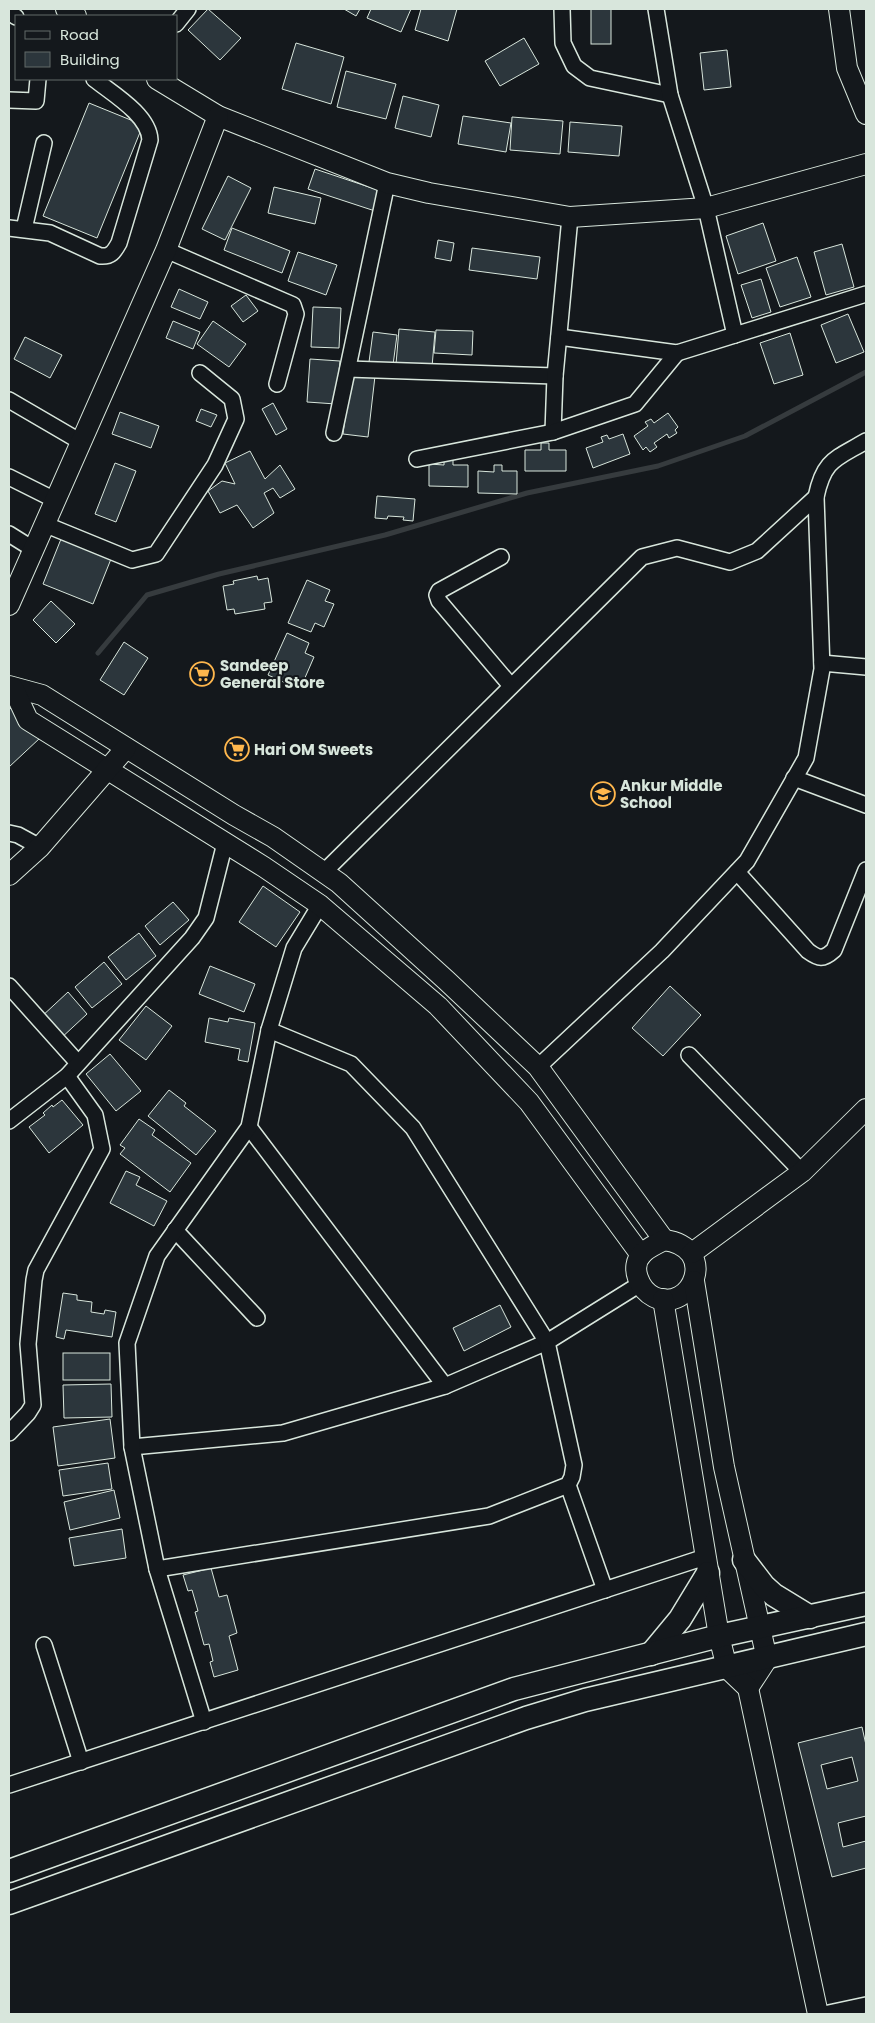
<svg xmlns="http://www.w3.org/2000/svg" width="875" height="2023" font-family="Poppins,sans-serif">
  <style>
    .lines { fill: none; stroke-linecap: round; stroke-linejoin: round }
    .stream { stroke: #363b3e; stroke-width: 5 }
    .building { fill: #2c363c; stroke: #d8e6dc; fill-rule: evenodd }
    .minor-casing { stroke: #d8e6dc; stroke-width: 18 }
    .tertiary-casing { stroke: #d8e6dc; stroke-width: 22 }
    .secondary-casing { stroke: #d8e6dc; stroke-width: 25 }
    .minor { stroke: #14181c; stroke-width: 15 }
    .tertiary { stroke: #14181c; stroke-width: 20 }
    .secondary { stroke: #14181c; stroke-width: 22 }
    .labels { text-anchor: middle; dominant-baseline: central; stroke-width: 4; stroke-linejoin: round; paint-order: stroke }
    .poi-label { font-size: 15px; font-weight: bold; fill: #d8e6dc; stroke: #14181c; text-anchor: start }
  </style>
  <rect width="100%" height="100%" fill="#14181c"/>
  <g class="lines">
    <path class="stream" d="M 98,653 L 147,595 L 219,574 L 385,535 L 527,493 L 658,466 L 745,436 L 866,372"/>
  </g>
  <g class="building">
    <path d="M 208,9 L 241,38 L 220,60 L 188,30 Z"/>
    <path d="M 344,9 L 360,9 L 356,16 Z"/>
    <path d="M 371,9 L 411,9 L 401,32 L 367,18 Z"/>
    <path d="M 421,9 L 457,9 L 448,41 L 415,30 Z"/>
    <rect x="591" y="9" width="20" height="35"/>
    <path d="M 524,38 L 539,64 L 500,86 L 485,61 Z"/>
    <path d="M 296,43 L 344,57 L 331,104 L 282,89 Z"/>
    <path d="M 727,50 L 731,87 L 704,90 L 700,53 Z"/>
    <path d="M 346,71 L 396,84 L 386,119 L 337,107 Z"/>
    <path d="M 403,96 L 439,105 L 431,137 L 395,128 Z"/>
    <path d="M 89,103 L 143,125 L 97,238 L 43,216 Z"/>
    <path d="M 463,116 L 511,123 L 506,152 L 458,144 Z"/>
    <path d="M 512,117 L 563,121 L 560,154 L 510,150 Z"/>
    <path d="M 570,122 L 622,126 L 619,156 L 568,152 Z"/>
    <path d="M 315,169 L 381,191 L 375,211 L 308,189 Z"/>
    <path d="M 228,176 L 251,188 L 225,240 L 202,229 Z"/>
    <path d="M 274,187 L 321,198 L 315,224 L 268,213 Z"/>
    <path d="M 763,223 L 776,261 L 738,274 L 726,236 Z"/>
    <path d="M 232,228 L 290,251 L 282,273 L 224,250 Z"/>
    <path d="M 438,240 L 454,243 L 451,261 L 435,258 Z"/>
    <path d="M 842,244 L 854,287 L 826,295 L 814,252 Z"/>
    <path d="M 472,248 L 540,257 L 537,279 L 469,270 Z"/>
    <path d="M 298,252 L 337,265 L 326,295 L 288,281 Z"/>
    <path d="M 797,257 L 811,297 L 780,307 L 766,268 Z"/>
    <path d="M 761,279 L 771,312 L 752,318 L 741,285 Z"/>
    <path d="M 179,289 L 208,302 L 200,319 L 171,307 Z"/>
    <path d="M 246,295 L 258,311 L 243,322 L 231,306 Z"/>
    <path d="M 313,307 L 341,308 L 339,348 L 311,347 Z"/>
    <path d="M 848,314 L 864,352 L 836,363 L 821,325 Z"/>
    <path d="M 173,321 L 200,332 L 193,349 L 166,338 Z"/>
    <path d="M 213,321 L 246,344 L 229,367 L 197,344 Z"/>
    <path d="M 399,329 L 435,332 L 432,367 L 396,364 Z"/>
    <path d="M 436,330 L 473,331 L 472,355 L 434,353 Z"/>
    <path d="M 373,332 L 397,335 L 393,365 L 369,362 Z"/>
    <path d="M 790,333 L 803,375 L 774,384 L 760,343 Z"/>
    <path d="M 25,337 L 62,355 L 50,378 L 14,359 Z"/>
    <path d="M 310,359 L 340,361 L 336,404 L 307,402 Z"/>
    <path d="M 351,373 L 375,376 L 368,437 L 343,434 Z"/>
    <path d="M 273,403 L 287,429 L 276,435 L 262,409 Z"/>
    <path d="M 201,409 L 217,415 L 211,427 L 196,421 Z"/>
    <path d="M 120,412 L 159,426 L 151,448 L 112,434 Z"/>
    <path d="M 668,413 L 678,427 L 675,430 L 677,433 L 669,438 L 667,434 L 654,443 L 657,447 L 650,452 L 646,447 L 643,450 L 634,436 L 648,426 L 645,422 L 651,419 L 654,423 Z"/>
    <path d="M 623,434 L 630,454 L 593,468 L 586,448 L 603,442 L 601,437 L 607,435 L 609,439 Z"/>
    <path d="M 541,443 L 549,443 L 549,450 L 566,450 L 566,471 L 525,471 L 525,450 L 541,450 Z"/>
    <path d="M 250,451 L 265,479 L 280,465 L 295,489 L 280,498 L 273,488 L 264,493 L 274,513 L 253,528 L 237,505 L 220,513 L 208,491 L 222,481 L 235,484 L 225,463 Z"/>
    <path d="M 444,460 L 453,460 L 453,465 L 468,465 L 468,487 L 429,486 L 429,464 L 444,465 Z"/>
    <path d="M 115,463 L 136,471 L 116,522 L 95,514 Z"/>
    <path d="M 494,465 L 502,465 L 502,471 L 517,471 L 517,494 L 478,493 L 478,471 L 494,472 Z"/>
    <path d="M 377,496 L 415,499 L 413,521 L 403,520 L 404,517 L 388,516 L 387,519 L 375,518 Z"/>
    <path d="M 61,539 L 111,559 L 93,604 L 43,584 Z"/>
    <path d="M 257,576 L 258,580 L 268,578 L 272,602 L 264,603 L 265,609 L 235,614 L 234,609 L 227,610 L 223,586 L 234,584 L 233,581 Z"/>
    <path d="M 307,580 L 330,590 L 325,601 L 334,604 L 324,627 L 315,623 L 311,632 L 288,623 Z"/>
    <path d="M 51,601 L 75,624 L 56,643 L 33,620 Z"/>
    <path d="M 287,633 L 309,643 L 305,653 L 314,657 L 304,680 L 295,676 L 290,685 L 268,675 Z"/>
    <path d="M 124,642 L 148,658 L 124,695 L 100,680 Z"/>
    <path d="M 12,707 L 40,738 L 9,767 L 9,710 Z"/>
    <path d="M 263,886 L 300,912 L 276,947 L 239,922 Z"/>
    <path d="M 173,902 L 189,920 L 160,945 L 145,926 Z"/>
    <path d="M 139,933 L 156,956 L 126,980 L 108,957 Z"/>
    <path d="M 104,962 L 122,984 L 92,1008 L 75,987 Z"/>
    <path d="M 210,966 L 255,984 L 244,1012 L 199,994 Z"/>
    <path d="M 670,986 L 701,1015 L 663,1056 L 632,1028 Z"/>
    <path d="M 68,992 L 87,1014 L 59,1040 L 40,1018 Z"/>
    <path d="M 146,1006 L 172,1026 L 146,1060 L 119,1040 Z"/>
    <path d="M 209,1018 L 228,1022 L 229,1018 L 255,1023 L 248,1062 L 238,1060 L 240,1049 L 205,1042 Z"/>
    <path d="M 110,1054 L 141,1091 L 116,1111 L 86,1074 Z"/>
    <path d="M 169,1090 L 186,1103 L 184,1106 L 216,1131 L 196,1155 L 148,1116 Z"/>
    <path d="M 62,1100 L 83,1125 L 49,1153 L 29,1127 L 45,1115 L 43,1113 L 52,1105 L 53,1107 Z"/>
    <path d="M 139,1119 L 155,1130 L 152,1135 L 191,1163 L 170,1192 L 120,1154 L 125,1148 L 120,1145 Z"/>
    <path d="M 126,1171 L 140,1177 L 136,1185 L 167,1201 L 154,1226 L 110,1203 Z"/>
    <path d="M 63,1293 L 77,1295 L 77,1300 L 92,1302 L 91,1312 L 104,1314 L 105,1310 L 116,1312 L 112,1337 L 66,1330 L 64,1339 L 56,1337 Z"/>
    <path d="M 500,1305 L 511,1327 L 464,1351 L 453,1328 Z"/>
    <rect x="63" y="1353" width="47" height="27"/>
    <path d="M 111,1384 L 112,1417 L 64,1418 L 63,1385 Z"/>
    <path d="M 110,1419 L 115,1458 L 58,1466 L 53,1427 Z"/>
    <path d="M 108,1463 L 112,1489 L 63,1496 L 59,1470 Z"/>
    <path d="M 114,1490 L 120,1518 L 70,1530 L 64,1502 Z"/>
    <path d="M 122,1529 L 126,1558 L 74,1566 L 69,1538 Z"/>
    <path d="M 211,1568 L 219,1597 L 227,1595 L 237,1633 L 229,1636 L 238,1670 L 214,1677 L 210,1662 L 213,1661 L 209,1644 L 204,1645 L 195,1612 L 198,1611 L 192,1590 L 188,1591 L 183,1575 Z"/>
    <path d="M 862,1727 L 866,1745 L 866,1816 L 838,1823 L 843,1847 L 866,1841 L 866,1868 L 832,1877 L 798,1743 ZM 852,1757 L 858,1781 L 827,1789 L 821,1765 Z"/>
  </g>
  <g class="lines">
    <g class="minor-casing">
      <g id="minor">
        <path d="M 562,9 L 563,43 L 574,66 L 590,78 L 670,95"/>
        <path d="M 656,9 L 670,95 L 706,208 L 735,335"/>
        <path d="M 9,12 L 16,17"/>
        <path d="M 176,24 L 188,9"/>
        <path d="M 9,100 L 36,101 L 38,79"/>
        <path d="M 9,228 L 50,233 L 100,256 C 111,257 114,252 119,243 L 150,140 C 149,115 113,94 94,79"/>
        <path d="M 24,229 L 44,143"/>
        <path d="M 166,250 L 293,305 L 296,314 L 277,384"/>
        <path d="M 559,337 L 677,353 L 866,294"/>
        <path d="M 348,369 L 555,376"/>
        <path d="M 9,400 L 81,442"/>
        <path d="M 553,432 L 555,376 L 570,217"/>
        <path d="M 334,433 L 387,183"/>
        <path d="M 417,459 L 553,432 L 635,404 L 677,353"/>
        <path d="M 9,477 L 55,500"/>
        <path d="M 44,524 L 132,560 L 156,554 L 215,465 L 236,419 L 232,399 L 200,373"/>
        <path d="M 9,534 L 33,549"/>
        <path d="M 501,557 L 439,591 L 437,595 L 439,601 L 511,686"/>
        <path d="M 822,663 L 866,667"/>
        <path d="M 794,778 L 866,805"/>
        <path d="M 9,833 L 18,835 L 40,847"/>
        <path d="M 737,872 L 808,951 C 819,959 823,960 834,950 L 866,870"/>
        <path d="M 323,873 L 642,557 L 677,548 L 730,562 L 757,551 L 816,497"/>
        <path d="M 9,986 L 78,1063"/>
        <path d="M 689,1055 L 802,1172"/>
        <path d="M 538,1067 L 662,951 L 747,861 L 806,758 L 822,669 L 816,497 C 824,459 836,459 866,441"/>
        <path d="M 9,1121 L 67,1076 L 192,938 L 206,918 L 225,843"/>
        <path d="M 249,1127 L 445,1386"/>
        <path d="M 175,1230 L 257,1318"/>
        <path d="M 9,1433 L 28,1413 L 33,1405 L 28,1344 L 34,1280 L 36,1270 L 102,1149 L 95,1115 L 67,1076"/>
        <path d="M 132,1447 L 283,1433 L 445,1386 L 547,1342 L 640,1284"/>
        <path d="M 568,1485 L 605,1590"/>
        <path d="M 157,1569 L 489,1516 L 568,1485 L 572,1477 L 574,1465 L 547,1342 L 413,1128 L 351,1064 L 269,1030"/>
        <path d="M 44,1645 L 81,1762"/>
        <path d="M 204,1722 L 157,1569 L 132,1447 L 127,1343 L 157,1256 L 249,1127 L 269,1030 L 294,948 L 320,905"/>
        <path d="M 9,1785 L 705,1557"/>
        <path d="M 824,2014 L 866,2005"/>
      </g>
    </g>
    <g class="tertiary-casing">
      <g id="tertiary">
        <path d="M 66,9 L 76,16"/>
        <path d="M 839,9 L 847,68 L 866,114"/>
        <path d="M 157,79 L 218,116 L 387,183 L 429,193 L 570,217 L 706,208 L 866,164"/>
        <path d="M 9,605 L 166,250 L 218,116"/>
        <path d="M 9,686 L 42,695 L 234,815 L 273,837 L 339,883 L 447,981 L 538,1067 L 664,1240"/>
        <path d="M 13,688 L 28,720 L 264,867 L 320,905 L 438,1006 L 529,1102 L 641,1255"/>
        <path d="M 9,875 L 40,847 L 126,748"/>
        <path d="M 664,1240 C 719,1247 693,1314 654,1297 C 640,1290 629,1267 642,1254 C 647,1248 657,1244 664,1240 Z"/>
        <path d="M 692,1253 L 802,1172 L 866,1109"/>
        <path d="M 694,1281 L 724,1467 L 767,1659 L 748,1688"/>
        <path d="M 663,1299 L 719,1636 L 727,1668 L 748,1688 L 818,2014"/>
      </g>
    </g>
    <g class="secondary-casing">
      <g id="secondary">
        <path d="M 744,1560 L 764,1586 L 774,1595 L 810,1617"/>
        <path d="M 651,1654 L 680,1619 L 708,1573"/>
        <path d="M 9,1871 L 514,1689 L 719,1636 L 866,1604"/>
        <path d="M 9,1903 L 526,1718 L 585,1700 L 866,1634"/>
      </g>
    </g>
    <use href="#minor" class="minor"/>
    <use href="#tertiary" class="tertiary"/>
    <use href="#secondary" class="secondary"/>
  </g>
  <defs>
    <g id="supermarket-ring" transform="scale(1.25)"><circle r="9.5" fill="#14181c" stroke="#ffb74d" stroke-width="1.5"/><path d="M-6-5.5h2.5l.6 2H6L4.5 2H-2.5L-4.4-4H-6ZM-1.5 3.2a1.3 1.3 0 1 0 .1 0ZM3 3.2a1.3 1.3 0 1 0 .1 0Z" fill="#ffb74d"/></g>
    <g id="school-ring" transform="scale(1.25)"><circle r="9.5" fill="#14181c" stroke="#ffb74d" stroke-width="1.5"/><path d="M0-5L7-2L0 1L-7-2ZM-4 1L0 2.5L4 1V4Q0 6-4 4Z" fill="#ffb74d"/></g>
  </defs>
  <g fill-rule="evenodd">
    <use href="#supermarket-ring" x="202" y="674"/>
    <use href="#supermarket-ring" x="237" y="749"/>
    <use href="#school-ring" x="603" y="794"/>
  </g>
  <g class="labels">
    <g class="poi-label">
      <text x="220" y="665">Sandeep<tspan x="220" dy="17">General Store</tspan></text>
      <text x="254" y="749">Hari OM Sweets</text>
      <text x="620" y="785">Ankur Middle<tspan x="620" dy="17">School</tspan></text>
    </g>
  </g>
  <rect width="875" height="2023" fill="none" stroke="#d8e6dc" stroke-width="20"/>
  <rect x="15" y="15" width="162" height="65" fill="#14181c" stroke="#626a69"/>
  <rect x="25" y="31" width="25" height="8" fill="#14181c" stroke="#626a69"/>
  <text x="60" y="40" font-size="15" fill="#d8e6dc">Road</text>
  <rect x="25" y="52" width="25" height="15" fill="#2c363c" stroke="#626a69"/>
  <text x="60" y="65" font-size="15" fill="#d8e6dc">Building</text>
</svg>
